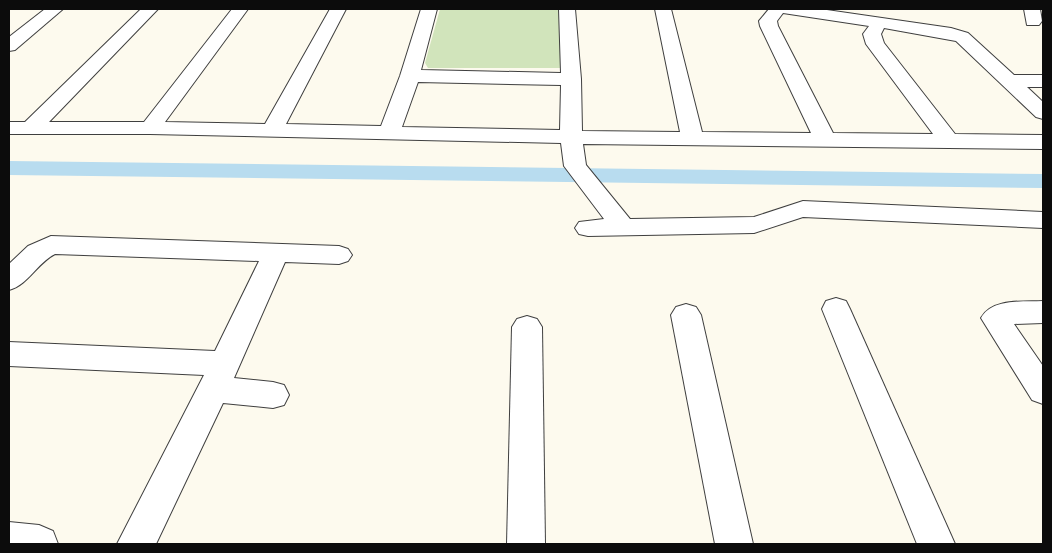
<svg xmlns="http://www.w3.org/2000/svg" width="1052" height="553" font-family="'Roboto Serif',serif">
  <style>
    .green { fill: #d1e4bb }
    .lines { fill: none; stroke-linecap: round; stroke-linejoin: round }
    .canal { fill: #b8dcef; fill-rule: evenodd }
    .minor-casing { stroke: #3f3f3f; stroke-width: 2 }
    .minor { fill: #fff; fill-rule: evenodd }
  </style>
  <rect width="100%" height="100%" fill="#fdfaee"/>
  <path class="green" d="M 440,9 L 559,9 L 561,68 L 428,68 L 425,63 Z"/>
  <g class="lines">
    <path class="canal" d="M 9,161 L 1043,174 L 1043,188 L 9,175 Z"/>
    <g class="minor-casing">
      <g id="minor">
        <path d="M 45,9 L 63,9 L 15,50 L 9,51 L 9,37 Z"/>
        <path d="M 141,9 L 158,9 L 49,122 L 144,122 L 232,9 L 248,9 L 165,122 L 265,124 L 330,9 L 346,9 L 286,124 L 381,126 L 400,76 L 421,9 L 437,9 L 421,70 L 561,73 L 559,9 L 575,9 L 581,79 L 582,131 L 680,132 L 655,9 L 671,9 L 702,132 L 811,133 L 760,26 L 759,21 L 769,9 L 820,9 L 951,28 L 968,33 L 1014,75 L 1043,75 L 1043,87 L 1027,87 L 1043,102 L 1043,119 L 1036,117 L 956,41 L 884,28 L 881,34 L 884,43 L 955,134 L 1043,135 L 1043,149 L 583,144 L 586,165 L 630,219 L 754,217 L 803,201 L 1043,212 L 1043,228 L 803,217 L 754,233 L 588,236 L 579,234 L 575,228 L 579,222 L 604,219 L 564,166 L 561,143 L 150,134 L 9,134 L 9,122 L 25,122 ZM 783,13 L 869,26 L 863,34 L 866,44 L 933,134 L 833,133 L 778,26 L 777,21 ZM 418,82 L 561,85 L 560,130 L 402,127 Z"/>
        <path d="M 1024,9 L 1040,9 L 1042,21 L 1039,25 L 1027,25 Z"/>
        <path d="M 51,236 L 339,246 L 348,249 L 352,255 L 348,261 L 339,264 L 285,262 L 234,378 L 273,382 L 284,385 L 289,395 L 284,405 L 273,408 L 223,403 L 156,544 L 117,544 L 204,375 L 9,366 L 9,342 L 215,351 L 259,261 L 55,254 C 37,263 28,285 9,290 L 9,264 L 28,246 Z"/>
        <path d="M 836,298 L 846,301 L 850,309 L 955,544 L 917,544 L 822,309 L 826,301 Z"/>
        <path d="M 1043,301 L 1043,323 L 1014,324 L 1043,366 L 1043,404 L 1032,400 L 981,318 C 992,298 1023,302 1043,301 Z"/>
        <path d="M 686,304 L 696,307 L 701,315 L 753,544 L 715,544 L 671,315 L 676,307 Z"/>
        <path d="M 527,316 L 537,319 L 542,327 L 545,544 L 507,544 L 512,327 L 517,319 Z"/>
        <path d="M 9,522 L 39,525 L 53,531 L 58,544 L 9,544 Z"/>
      </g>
    </g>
    <use href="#minor" class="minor"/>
  </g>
  <rect width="1052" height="553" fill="none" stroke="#0c0c0c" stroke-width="20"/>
</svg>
